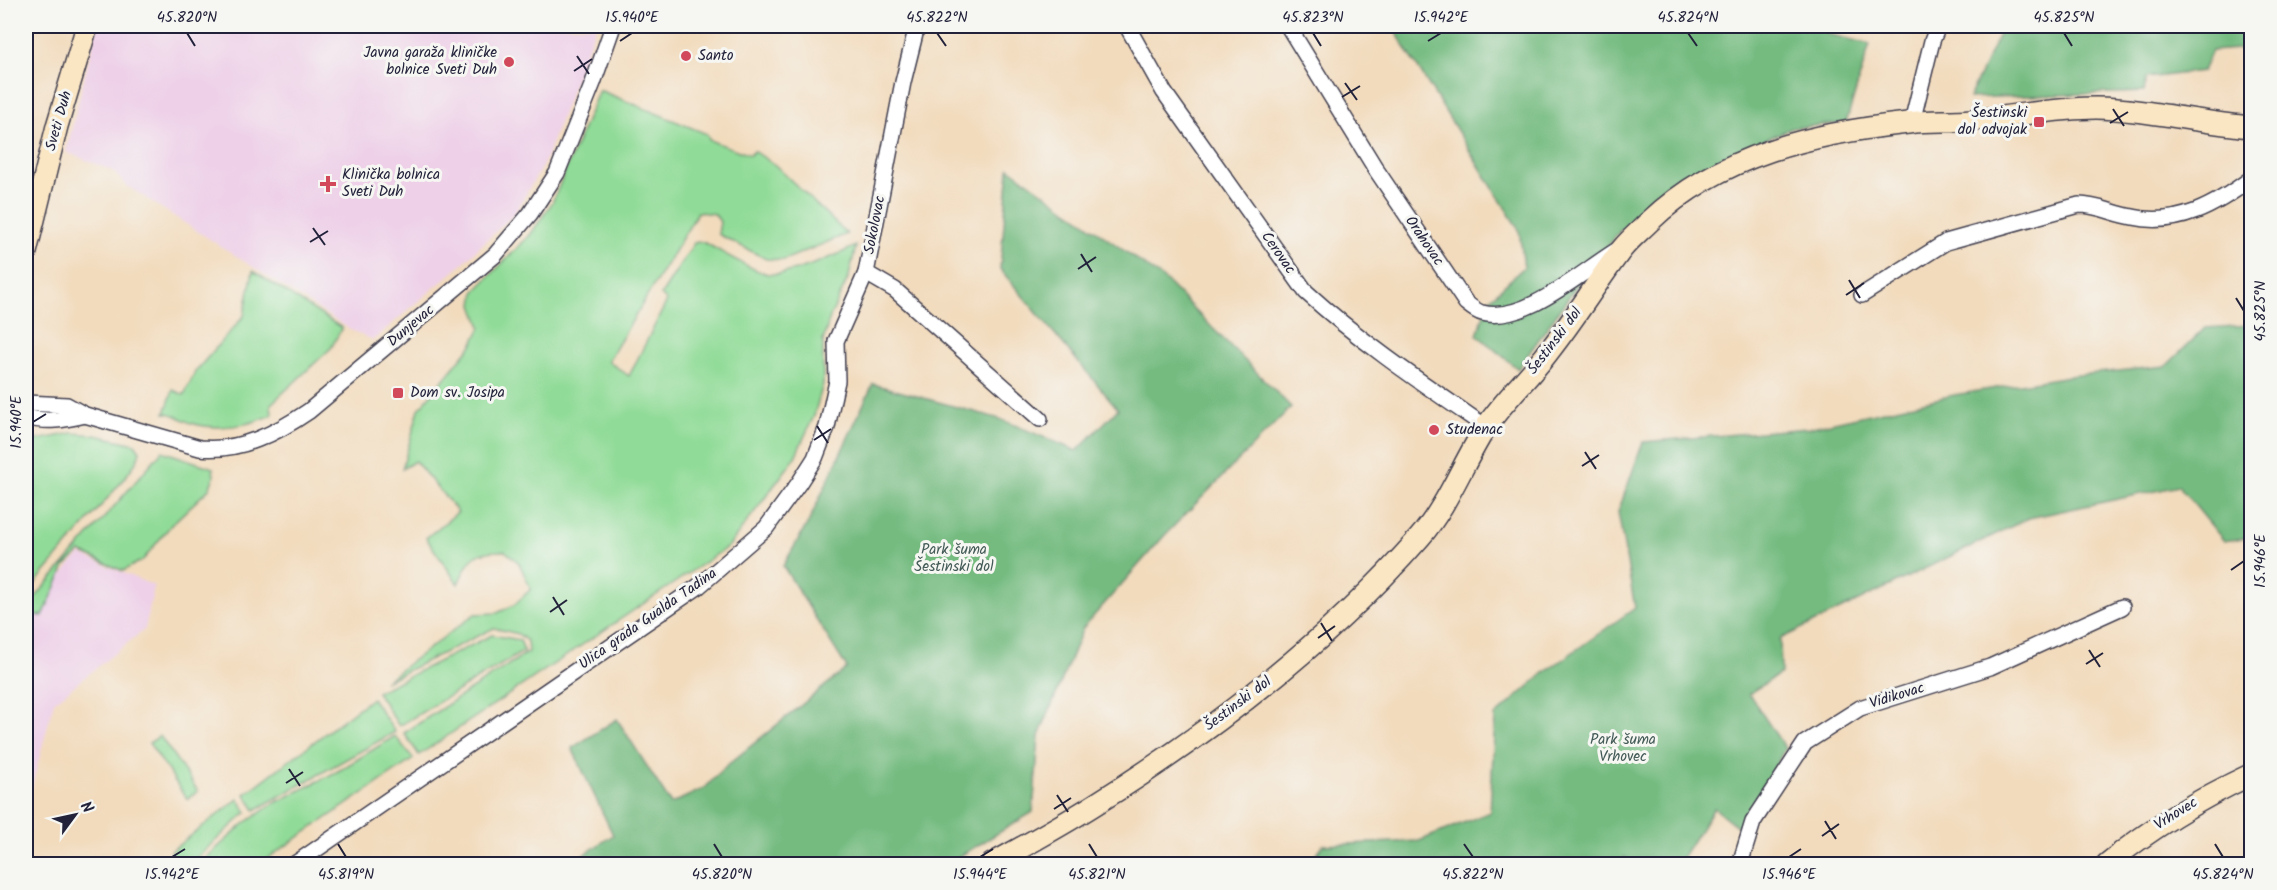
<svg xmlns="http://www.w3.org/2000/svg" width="2277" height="890" font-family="Kalam,sans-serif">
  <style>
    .built { fill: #eed0e8 }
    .green { fill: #90db97; stroke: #597e69; stroke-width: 1.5 }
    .forest { fill: #74bb80; stroke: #4b6e5e; stroke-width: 1.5 }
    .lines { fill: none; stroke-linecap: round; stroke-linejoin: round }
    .street-casing { stroke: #413e4e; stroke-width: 18 }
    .secondary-casing { stroke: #413e4e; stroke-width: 24 }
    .street { stroke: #fff; stroke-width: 15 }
    .secondary { stroke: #fbe6c4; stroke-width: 21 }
    .ticks { fill: none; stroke: #22223b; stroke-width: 2 }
    .poi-dot { fill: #d1495b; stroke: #f6f6f2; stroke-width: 2 }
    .labels { text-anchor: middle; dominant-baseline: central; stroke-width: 6; stroke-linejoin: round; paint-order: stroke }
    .poi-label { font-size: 15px; fill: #22223b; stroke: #f6f6f2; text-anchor: start }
    .street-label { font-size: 15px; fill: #22223b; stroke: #f6f6f2 }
    .park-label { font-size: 15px; fill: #435a57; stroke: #f6f6f2 }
    .neatline { fill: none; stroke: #22223b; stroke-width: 2 }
    .ticks-label { font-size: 15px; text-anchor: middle; fill: #22223b }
  </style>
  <rect width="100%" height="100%" fill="#f6f6f2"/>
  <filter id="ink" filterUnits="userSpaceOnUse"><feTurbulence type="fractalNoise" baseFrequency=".0167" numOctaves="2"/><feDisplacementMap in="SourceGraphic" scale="12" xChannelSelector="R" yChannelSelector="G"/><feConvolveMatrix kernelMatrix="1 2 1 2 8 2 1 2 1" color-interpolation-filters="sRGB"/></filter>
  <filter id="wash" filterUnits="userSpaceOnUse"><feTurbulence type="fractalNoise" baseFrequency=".008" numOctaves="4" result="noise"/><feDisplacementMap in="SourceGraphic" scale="24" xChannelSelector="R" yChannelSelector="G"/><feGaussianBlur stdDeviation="1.35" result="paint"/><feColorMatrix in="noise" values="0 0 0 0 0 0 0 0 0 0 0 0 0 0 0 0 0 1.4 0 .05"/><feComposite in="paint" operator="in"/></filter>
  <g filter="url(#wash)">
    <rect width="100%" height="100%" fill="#f2dbbd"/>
    <g class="built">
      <path d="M 97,26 L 596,26 L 544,163 L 515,213 L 461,265 L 373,340 L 351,330 L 127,186 L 113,171 L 66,152 Z"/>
      <path d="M 80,554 L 154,586 L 145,629 L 54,702 L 26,809 L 26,616 Z"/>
    </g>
    <g class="green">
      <path d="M 599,90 L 707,134 L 709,140 L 750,155 L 754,151 L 775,165 L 847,234 L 784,260 L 766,259 L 718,234 L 720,222 L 715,214 L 698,212 L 608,361 L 629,376 L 667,301 L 661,295 L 694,243 L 698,241 L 705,243 C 721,251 752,271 768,274 C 788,277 837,255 856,246 L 849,276 L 830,317 L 823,341 L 823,384 L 814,416 L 794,459 L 729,546 L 419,755 L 404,733 L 528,652 L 527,641 L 518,634 L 494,628 L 384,682 L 475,614 L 497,613 L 514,605 L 531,589 L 519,563 L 505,551 C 475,550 470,557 458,584 L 426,538 L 458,512 L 415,461 L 402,469 L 419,409 L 472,345 L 481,327 L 473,305 L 475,291 L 530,235 L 552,203 Z"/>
      <path d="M 253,271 L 342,328 L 331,348 L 271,404 L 272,415 C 248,426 217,431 191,423 C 182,420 175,413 165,413 L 173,390 L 184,395 L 195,372 L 244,316 Z"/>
      <path d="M 73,433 L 95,435 L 135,444 L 140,451 L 137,461 L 124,479 L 26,594 L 26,534 L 31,528 L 26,523 L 26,444 L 37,440 Z"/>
      <path d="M 162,451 L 213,468 L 214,477 L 209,489 L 172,524 L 143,560 L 123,571 L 80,552 L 65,566 L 43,616 L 26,614 L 26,608 Z"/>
      <path d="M 492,635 L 520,640 L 524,651 L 399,726 L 377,692 Z"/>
      <path d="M 372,698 L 395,732 L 255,810 L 245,794 Z"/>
      <path d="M 160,736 L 198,791 L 187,799 L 149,743 Z"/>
      <path d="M 395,736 L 413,758 L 412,760 L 259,864 L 199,864 L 245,823 L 273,804 L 340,770 Z"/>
      <path d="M 238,799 L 247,812 L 190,864 L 175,864 L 171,851 Z"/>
    </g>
    <g class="forest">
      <path d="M 1392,26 L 1829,26 L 1827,34 L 1870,44 L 1846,123 L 1792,128 L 1701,168 L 1620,231 L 1575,288 L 1518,369 L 1477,335 L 1489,300 L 1524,267 L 1519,230 Z"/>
      <path d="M 2003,26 L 2251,26 L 2251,48 L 2212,51 L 2203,71 L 2146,78 L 2144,92 L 1969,98 Z"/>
      <path d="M 1009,168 L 1165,280 L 1291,407 L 1165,535 L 1083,628 L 1039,736 L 1033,812 L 947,864 L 570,864 L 613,835 L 572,748 L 617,719 L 671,804 L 705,788 L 725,767 L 847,668 L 783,566 L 808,523 L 873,384 L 1000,419 L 1077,451 L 1118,409 L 1000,269 Z"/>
      <path d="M 2251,325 L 2251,537 L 2224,541 L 2179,486 L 2029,518 L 1780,639 L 1781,673 L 1749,694 L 1785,748 L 1743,831 L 1714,808 L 1678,864 L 1632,864 L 1625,857 L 1617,864 L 1309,864 L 1323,845 L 1419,841 L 1490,812 L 1495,716 L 1545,672 L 1635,608 L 1618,512 L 1643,442 L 1808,428 L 1954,395 L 2069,376 L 2166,366 L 2205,328 Z"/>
    </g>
  </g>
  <g filter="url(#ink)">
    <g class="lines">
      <g class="street-casing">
        <g id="street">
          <path d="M 1127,26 L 1164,92 L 1306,292 C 1362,343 1425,385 1486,427"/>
          <path d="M 1288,26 L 1377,171 L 1466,303 C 1471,307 1477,312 1482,313 C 1526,324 1583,270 1619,249"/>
          <path d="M 1912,122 L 1932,41 L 1938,26"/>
          <path d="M 866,273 L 895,290 L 1040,419"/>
          <path d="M 1862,295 L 1946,242 L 2079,205 C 2098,205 2114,214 2133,217 C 2178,227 2216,205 2252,178"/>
          <path d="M 26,403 L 67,405 L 85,415 L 200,448 C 240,452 277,433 309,411 L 495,255 L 530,214 L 557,173 L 593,83 L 613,26"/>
          <path d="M 26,417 C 45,423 65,420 85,415"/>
          <path d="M 295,864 L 699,586 L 766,528 L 799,483 L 815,458 L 827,427 L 837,381 L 836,341 L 866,273 L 903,82 L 917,26"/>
          <path d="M 1740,864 L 1753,822 L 1805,743 L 1860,708 L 1990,667 L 2122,607"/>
        </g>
      </g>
      <g class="secondary-casing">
        <g id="secondary">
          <path d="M 26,252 L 57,126 L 87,26"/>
          <path d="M 992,864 C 1026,845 1061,826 1094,805 C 1213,731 1327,643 1420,537 C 1447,506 1462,465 1484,430 C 1502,402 1529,378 1549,351 C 1575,318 1597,282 1622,249 C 1630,239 1641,230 1650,221 C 1720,154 1815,133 1908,123 C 1929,120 1950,122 1971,120 C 2012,117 2055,108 2096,108 C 2148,109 2199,123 2252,127"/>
          <path d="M 2107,864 C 2152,827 2199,799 2252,774"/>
        </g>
      </g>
      <use href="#street" class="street"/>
      <use href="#secondary" class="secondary"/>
    </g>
  </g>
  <path class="ticks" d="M 187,33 L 195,46M 937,33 L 946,46M 1313,33 L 1321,46M 1688,33 L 1697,46M 2064,33 L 2072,46M 620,41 L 632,33M 1428,41 L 1441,33M 577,56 L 589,74M 574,71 L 592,59M 1345,83 L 1357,100M 1342,97 L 1360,86M 2113,109 L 2124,126M 2110,123 L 2128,112M 313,228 L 325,245M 310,242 L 328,231M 1081,254 L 1092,272M 1078,269 L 1096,257M 1849,280 L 1860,298M 1846,295 L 1864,283M 2236,298 L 2244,311M 33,422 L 46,414M 817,426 L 828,443M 814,440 L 831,429M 1585,452 L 1596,469M 1582,466 L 1599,455M 2231,570 L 2244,561M 553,597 L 564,615M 550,612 L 567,600M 1321,623 L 1332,641M 1318,638 L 1335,626M 2089,650 L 2100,667M 2086,664 L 2103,653M 289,769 L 300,786M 286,783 L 303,772M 1057,795 L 1068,812M 1054,809 L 1071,798M 1825,821 L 1836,839M 1822,836 L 1839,824M 338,844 L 346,857M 714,844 L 722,857M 1089,844 L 1097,857M 1464,844 L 1473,857M 2215,844 L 2223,857M 172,857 L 185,849M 980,857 L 993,849M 1789,857 L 1801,849"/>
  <g class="poi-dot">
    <circle cx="686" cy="56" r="6"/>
    <circle cx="509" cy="62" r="6"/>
    <rect x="2033" y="116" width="12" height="12" rx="3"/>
    <path d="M325 175h6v6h6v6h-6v6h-6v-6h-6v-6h6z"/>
    <rect x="392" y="387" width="12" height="12" rx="3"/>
    <circle cx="1434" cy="430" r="6"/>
  </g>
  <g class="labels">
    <g class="poi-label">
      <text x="497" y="53" text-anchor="end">Javna garaža kliničke<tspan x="497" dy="17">bolnice Sveti Duh</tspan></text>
      <text x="698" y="56">Santo</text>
      <text x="2027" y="113" text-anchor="end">Šestinski<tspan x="2027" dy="17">dol odvojak</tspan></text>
      <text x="342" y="175">Klinička bolnica<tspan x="342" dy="17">Sveti Duh</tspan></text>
      <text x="410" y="393">Dom sv. Josipa</text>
      <text x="1446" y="430">Studenac</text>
    </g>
    <g class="street-label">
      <text transform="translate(59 121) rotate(-74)">Sveti Duh</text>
      <text transform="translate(875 225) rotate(-79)">Sokolovac</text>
      <text transform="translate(1424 241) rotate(56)">Orahovac</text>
      <text transform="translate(1278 253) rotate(55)">Cerovac</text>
      <text transform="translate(411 326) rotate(-40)">Dunjevac</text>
      <text transform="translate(1555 341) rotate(-53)">Šestinski dol</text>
      <text transform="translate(648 619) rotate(-35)">Ulica grada Gualda Tadina</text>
      <text transform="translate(1897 696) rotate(-17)">Vidikovac</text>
      <text transform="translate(1238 704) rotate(-37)">Šestinski dol</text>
      <text transform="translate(2176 814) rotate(-32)">Vrhovec</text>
    </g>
    <g class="park-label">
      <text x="954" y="550">Park šuma<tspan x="954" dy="17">Šestinski dol</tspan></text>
      <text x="1623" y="740">Park šuma<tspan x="1623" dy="17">Vrhovec</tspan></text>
    </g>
  </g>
  <rect width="2277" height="890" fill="none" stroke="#f6f6f2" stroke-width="66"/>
  <g transform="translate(75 815) rotate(57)" stroke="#f6f6f2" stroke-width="4.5" paint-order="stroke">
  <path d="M0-4.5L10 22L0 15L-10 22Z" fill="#22223b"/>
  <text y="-9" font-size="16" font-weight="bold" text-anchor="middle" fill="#22223b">N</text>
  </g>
  <rect x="33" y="33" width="2211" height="824" class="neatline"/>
  <g class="ticks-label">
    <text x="187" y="22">45.820°N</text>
    <text x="632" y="22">15.940°E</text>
    <text x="937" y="22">45.822°N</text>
    <text x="1313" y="22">45.823°N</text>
    <text x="1441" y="22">15.942°E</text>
    <text x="1688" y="22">45.824°N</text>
    <text x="2064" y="22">45.825°N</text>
    <text transform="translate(2260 311) rotate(-90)" y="5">45.825°N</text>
    <text transform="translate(16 422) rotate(-90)" y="5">15.940°E</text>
    <text transform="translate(2260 561) rotate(-90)" y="5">15.946°E</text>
    <text x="172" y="879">15.942°E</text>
    <text x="346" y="879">45.819°N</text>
    <text x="722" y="879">45.820°N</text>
    <text x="980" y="879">15.944°E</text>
    <text x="1097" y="879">45.821°N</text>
    <text x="1473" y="879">45.822°N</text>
    <text x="1789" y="879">15.946°E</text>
    <text x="2223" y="879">45.824°N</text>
  </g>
</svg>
